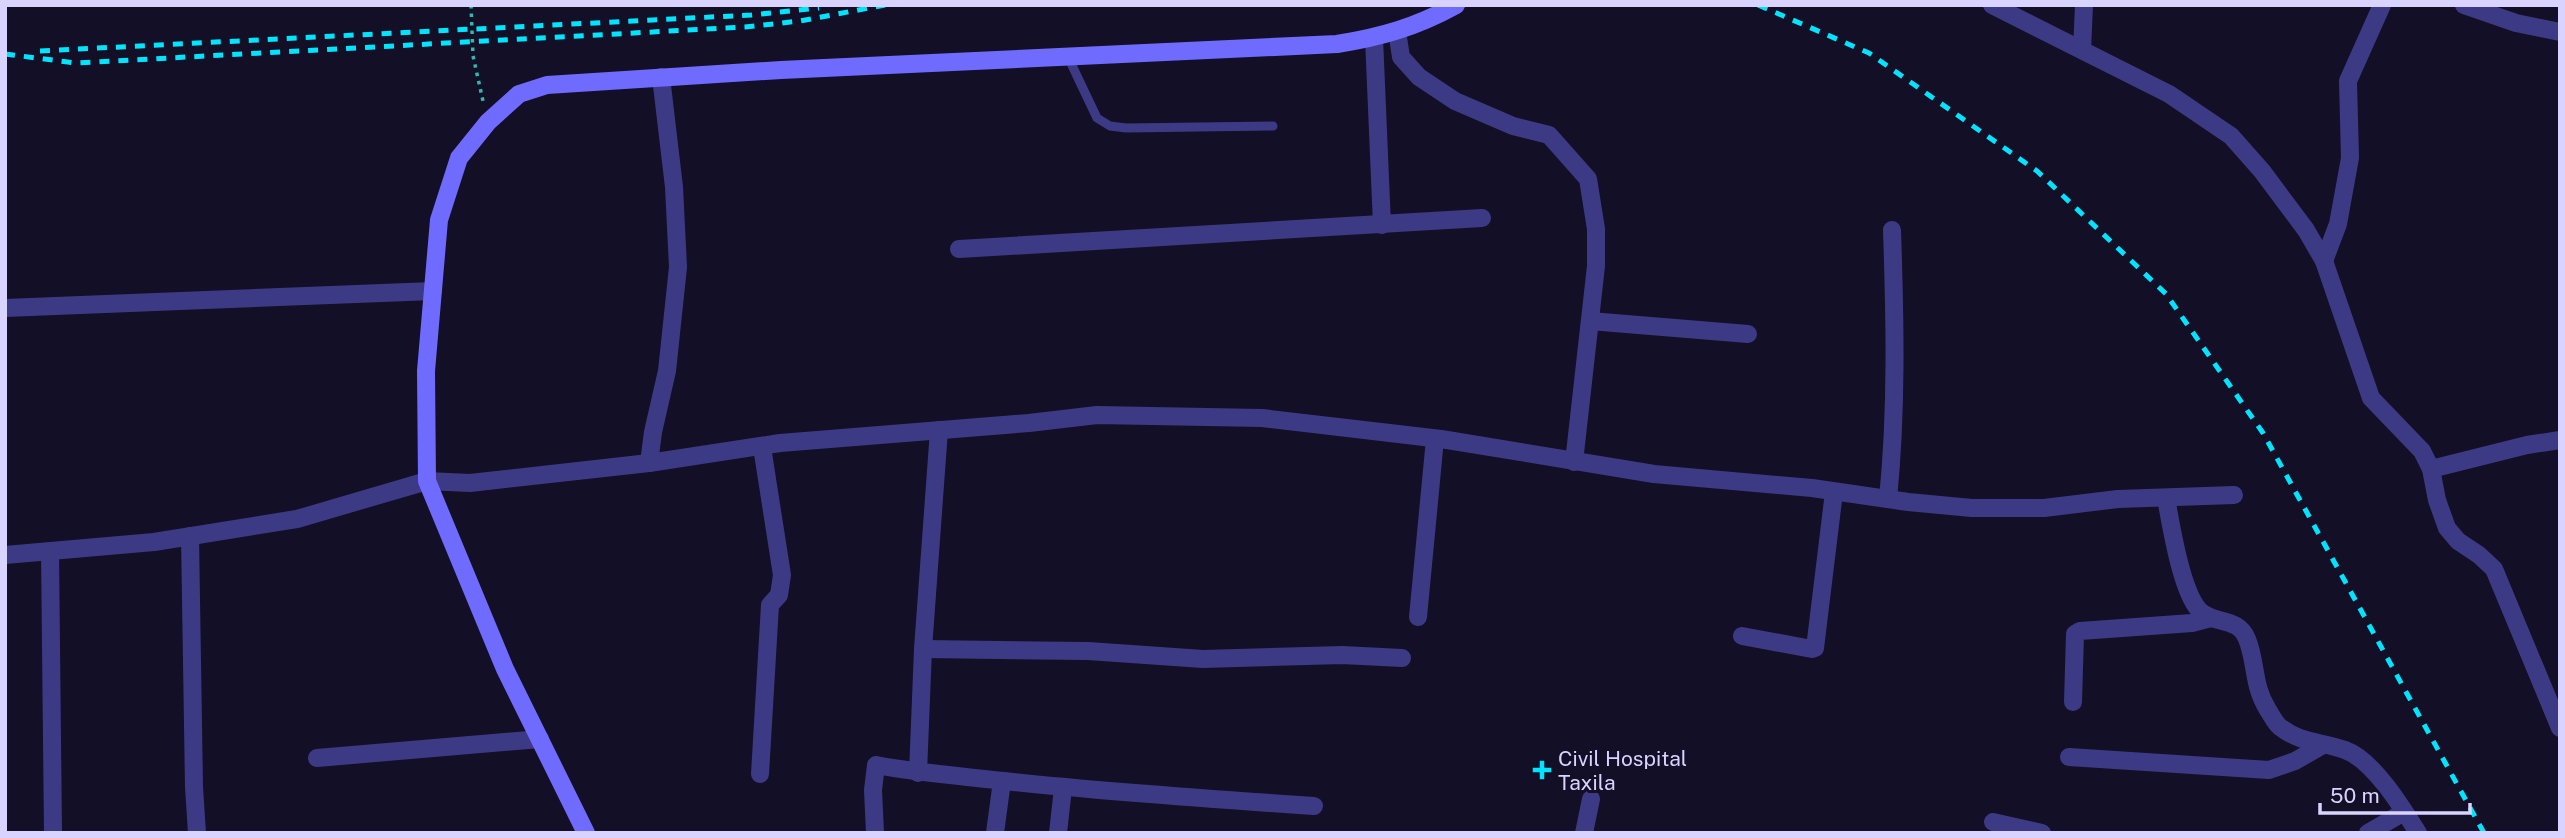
<svg xmlns="http://www.w3.org/2000/svg" width="2565" height="838" font-family="'Public Sans',sans-serif">
  <style>
    .lines { fill: none; stroke-linecap: round; stroke-linejoin: round }
    .path { stroke: #2fb8b0; stroke-width: 3.5; stroke-dasharray: 3.5 5; stroke-linecap: butt }
    .lane { stroke: #3d3a85; stroke-width: 9 }
    .street { stroke: #3d3a85; stroke-width: 18 }
    .secondary { stroke: #6f6bff; stroke-width: 18 }
    .rail { stroke: #00e5ff; stroke-width: 5; stroke-dasharray: 10 9; stroke-linecap: butt }
    .path-bridge { stroke: #2fb8b0; stroke-width: 3.5; stroke-dasharray: 3.5 5; stroke-linecap: butt }
    .poi-dot { fill: #00e5ff; stroke: #130f26; stroke-width: 2.5 }
    .labels { text-anchor: middle; dominant-baseline: central; stroke-width: 6; stroke-linejoin: round; paint-order: stroke }
    .poi-label { font-size: 21px; fill: #d9d4ff; stroke: #130f26; text-anchor: start }
  </style>
  <rect width="100%" height="100%" fill="#130f26"/>
  <g class="lines">
    <path class="path" d="M 473,56 L 483,101"/>
    <path class="lane" d="M 1068,57 L 1097,118 L 1110,126 L 1126,128 L 1273,126"/>
    <g class="street">
      <path d="M 1992,5 L 2169,94 L 2231,136 L 2262,171 L 2306,230 L 2324,261 L 2371,398 L 2422,451 L 2431,469 L 2437,500 L 2447,528 L 2458,541 L 2479,555 L 2494,569 L 2560,728"/>
      <path d="M 2464,5 L 2516,23 L 2560,32"/>
      <path d="M 1397,31 L 1401,57 L 1419,77 L 1455,101 L 1513,126 L 1549,135 L 1588,179 L 1596,229 L 1596,266 L 1574,462"/>
      <path d="M 1374,38 L 1382,225"/>
      <path d="M 2082,50 L 2084,5"/>
      <path d="M 959,249 L 1482,218"/>
      <path d="M 2324,261 L 2338,224 L 2350,158 L 2348,81 L 2382,5"/>
      <path d="M 5,308 L 433,291"/>
      <path d="M 1590,321 L 1748,334"/>
      <path d="M 649,463 L 653,432 L 667,371 L 678,267 L 674,187 L 661,77"/>
      <path d="M 2431,469 L 2527,445 L 2560,440"/>
      <path d="M 2166,498 C 2171,525 2181,590 2199,610 C 2213,625 2238,616 2247,639 C 2257,664 2252,684 2268,710 C 2272,716 2275,723 2280,727 C 2302,744 2321,741 2345,750 C 2373,760 2402,807 2418,833"/>
      <path d="M 1888,499 C 1897,409 1895,320 1892,230"/>
      <path d="M 190,536 L 194,787 L 197,833"/>
      <path d="M 50,551 L 53,833"/>
      <path d="M 5,555 L 154,542 L 297,519 L 427,481 L 470,483 L 649,463 L 780,443 L 1029,423 L 1097,415 L 1262,418 L 1441,439 L 1654,474 L 1812,488 L 1908,502 L 1972,508 L 2044,508 L 2118,499 L 2234,495"/>
      <path d="M 1418,617 L 1435,439"/>
      <path d="M 1742,636 L 1812,649 L 1815,648 L 1834,492"/>
      <path d="M 923,649 L 1088,651 L 1203,659 L 1342,655 L 1402,658"/>
      <path d="M 2073,702 L 2075,634 L 2080,631 L 2192,623 L 2211,618"/>
      <path d="M 2069,757 L 2269,770 L 2295,761 L 2323,745"/>
      <path d="M 317,758 L 540,739"/>
      <path d="M 918,773 L 923,649 L 939,430"/>
      <path d="M 760,774 L 770,605 L 779,595 L 782,575 L 762,447"/>
      <path d="M 1993,822 L 2042,833"/>
      <path d="M 875,833 L 873,790 L 876,765 C 918,773 961,776 1004,781 C 1107,792 1210,799 1314,806"/>
      <path d="M 995,833 L 1002,781"/>
      <path d="M 1058,833 L 1063,788"/>
      <path d="M 1584,833 L 1591,799"/>
      <path d="M 2368,833 L 2404,812"/>
    </g>
    <path class="secondary" d="M 586,833 L 505,669 L 427,481 L 426,371 L 439,220 L 459,158 L 488,122 L 519,94 L 547,85 L 781,70 L 1337,44 C 1381,37 1416,27 1456,5"/>
    <g class="rail">
      <path d="M 1758,5 L 1869,53 L 2037,171 L 2166,294 L 2263,433 L 2484,833"/>
      <path d="M 40,51 L 751,15 L 819,8"/>
      <path d="M 5,54 L 76,63 L 745,27 L 800,21 L 885,5"/>
    </g>
    <path class="path-bridge" d="M 471,5 L 473,56"/>
  </g>
  <path class="poi-dot" d="M1538.5 759.5h7v7h7v7h-7v7h-7v-7h-7v-7h7z"/>
  <g class="labels">
    <g class="poi-label">
      <text x="1558" y="758">Civil Hospital<tspan x="1558" dy="24">Taxila</tspan></text>
    </g>
  </g>
  <rect width="2565" height="838" fill="none" stroke="#d9d4ff" stroke-width="14"/>
  <path d="M2320 803v10h150v-10" fill="none" stroke="#d9d4ff" stroke-width="3.5"/>
  <text x="2330" y="803" font-size="21" fill="#d9d4ff" stroke="#130f26" stroke-width="5" paint-order="stroke">50 m</text>
</svg>
